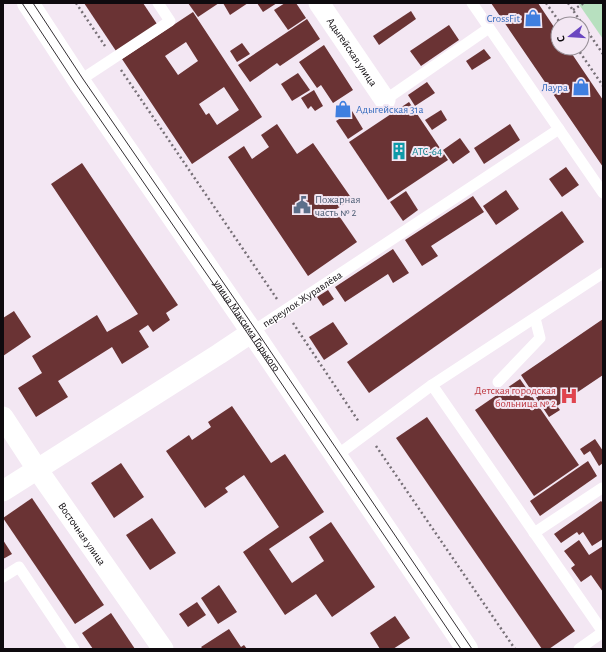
<svg xmlns="http://www.w3.org/2000/svg" width="606" height="652" font-family="'Alegreya Sans',sans-serif">
  <style>
    .green { fill: #b7e0bf }
    .building { fill: #6a3334; fill-rule: evenodd }
    .lines { fill: none; stroke-linecap: round; stroke-linejoin: round }
    .path { stroke: #766f76; stroke-width: 2.5; stroke-dasharray: 2 3; stroke-linecap: butt }
    .lane { stroke: #fff; stroke-width: 11 }
    .street { stroke: #fff; stroke-width: 21 }
    .secondary { stroke: #fff; stroke-width: 22 }
    .tram { stroke: #353035; stroke-width: 1 }
    .labels { text-anchor: middle; dominant-baseline: central; stroke-width: 4; stroke-linejoin: round; paint-order: stroke }
    .shop-label { font-size: 11px; fill: #366cbe; stroke: #f3e7f3; text-anchor: end }
    .street-label { font-size: 11px; fill: #0e0a0e; stroke: #f3e7f3 }
    .culture-label { font-size: 11px; fill: #0d838f; stroke: #f3e7f3; text-anchor: start }
    .service-label { font-size: 11px; fill: #4e5e75; stroke: #f3e7f3; text-anchor: start }
    .health-label { font-size: 11px; fill: #be3a42; stroke: #f3e7f3; text-anchor: end }
  </style>
  <rect width="100%" height="100%" fill="#f3e7f3"/>
  <path class="green" d="M 578,3 L 603,3 L 603,39 Z"/>
  <g class="building">
    <path d="M 84,3 L 143,3 L 157,24 L 116,51 Z"/>
    <path d="M 188,3 L 219,3 L 198,17 Z"/>
    <path d="M 223,3 L 248,3 L 230,15 Z"/>
    <path d="M 257,3 L 277,3 L 263,12 Z"/>
    <path d="M 285,3 L 296,3 L 306,18 L 288,30 L 274,10 Z"/>
    <path d="M 491,3 L 538,3 L 558,33 L 558,48 L 568,48 L 603,100 L 603,167 Z"/>
    <path d="M 411,11 L 416,19 L 379,45 L 373,36 Z"/>
    <path d="M 193,12 L 262,117 L 192,164 L 122,59 ZM 186,42 L 198,61 L 178,75 L 165,56 ZM 224,87 L 239,110 L 217,125 L 209,113 L 206,115 L 199,104 Z"/>
    <path d="M 307,19 L 320,39 L 280,66 L 277,63 L 250,82 L 238,65 Z"/>
    <path d="M 449,25 L 459,40 L 421,66 L 410,51 Z"/>
    <path d="M 242,43 L 250,54 L 237,62 L 230,51 Z"/>
    <path d="M 324,45 L 353,90 L 333,103 L 321,85 L 317,88 L 299,62 Z"/>
    <path d="M 484,49 L 491,58 L 472,70 L 466,61 Z"/>
    <path d="M 298,73 L 310,90 L 292,101 L 281,84 Z"/>
    <path d="M 427,82 L 435,93 L 415,106 L 408,95 Z"/>
    <path d="M 314,90 L 323,106 L 315,111 L 311,106 L 308,109 L 301,98 Z"/>
    <path d="M 409,102 L 448,160 L 388,200 L 349,142 Z"/>
    <path d="M 441,110 L 447,120 L 432,130 L 425,120 Z"/>
    <path d="M 352,111 L 363,129 L 348,139 L 336,121 Z"/>
    <path d="M 277,124 L 297,154 L 313,143 L 352,199 L 335,210 L 357,242 L 308,276 L 228,157 L 244,146 L 252,159 L 269,147 L 261,135 Z"/>
    <path d="M 510,124 L 520,140 L 484,164 L 474,148 Z"/>
    <path d="M 460,138 L 470,152 L 453,164 L 443,150 Z"/>
    <path d="M 82,163 L 178,305 L 166,313 L 170,320 L 153,332 L 148,325 L 139,331 L 149,347 L 122,364 L 112,347 L 58,381 L 68,397 L 36,417 L 18,388 L 42,373 L 32,356 L 97,315 L 107,332 L 138,314 L 51,184 Z"/>
    <path d="M 566,167 L 579,185 L 562,197 L 549,179 Z"/>
    <path d="M 506,190 L 519,209 L 496,225 L 483,206 Z"/>
    <path d="M 406,191 L 418,210 L 403,221 L 390,202 Z"/>
    <path d="M 473,196 L 484,212 L 431,246 L 438,256 L 422,266 L 405,240 Z"/>
    <path d="M 562,211 L 584,242 L 369,393 L 347,362 Z"/>
    <path d="M 393,249 L 409,273 L 393,283 L 388,274 L 345,302 L 335,287 Z"/>
    <path d="M 328,290 L 334,299 L 323,306 L 317,297 Z"/>
    <path d="M 14,311 L 31,337 L 3,356 L 3,318 Z"/>
    <path d="M 603,319 L 603,375 L 557,406 L 560,410 L 549,417 L 521,375 Z"/>
    <path d="M 333,322 L 348,344 L 324,360 L 309,337 Z"/>
    <path d="M 520,379 L 579,465 L 534,496 L 475,410 Z"/>
    <path d="M 232,406 L 271,463 L 285,454 L 324,512 L 269,549 L 292,583 L 324,561 L 309,537 L 331,522 L 375,587 L 332,617 L 316,594 L 285,615 L 243,552 L 279,527 L 244,475 L 225,488 L 228,492 L 205,508 L 166,451 L 189,435 L 192,440 L 211,427 L 208,422 Z"/>
    <path d="M 427,417 L 575,631 L 549,649 L 542,649 L 396,438 Z"/>
    <path d="M 595,439 L 603,451 L 603,463 L 599,466 L 590,451 L 584,455 L 580,449 Z"/>
    <path d="M 588,461 L 597,476 L 540,516 L 530,501 Z"/>
    <path d="M 121,463 L 144,497 L 114,518 L 91,483 Z"/>
    <path d="M 32,498 L 104,605 L 75,624 L 3,518 Z"/>
    <path d="M 601,501 L 603,503 L 603,539 L 592,546 L 583,532 L 579,535 L 577,532 L 561,543 L 554,534 Z"/>
    <path d="M 152,518 L 176,553 L 150,570 L 126,535 Z"/>
    <path d="M 3,540 L 12,554 L 3,559 Z"/>
    <path d="M 579,540 L 589,555 L 603,546 L 603,592 L 591,575 L 581,582 L 571,568 L 575,565 L 564,551 Z"/>
    <path d="M 219,585 L 237,612 L 218,624 L 201,598 Z"/>
    <path d="M 197,602 L 206,615 L 188,627 L 179,614 Z"/>
    <path d="M 111,613 L 135,649 L 93,649 L 82,633 Z"/>
    <path d="M 395,616 L 410,638 L 393,649 L 380,649 L 370,633 Z"/>
    <path d="M 229,629 L 241,647 L 244,645 L 247,649 L 203,649 L 201,647 Z"/>
  </g>
  <g class="lines">
    <g class="path">
      <path d="M 76,3 L 105,46"/>
      <path d="M 546,3 L 561,24"/>
      <path d="M 568,3 L 603,54"/>
      <path d="M 573,10 L 584,3"/>
      <path d="M 577,48 L 603,86"/>
      <path d="M 121,70 L 277,299"/>
      <path d="M 293,323 L 359,422"/>
      <path d="M 376,446 L 515,649"/>
    </g>
    <g class="lane">
      <path d="M 472,3 L 603,193"/>
      <path d="M 79,81 L 170,21 L 158,3"/>
      <path d="M 385,100 L 489,28"/>
      <path id="s1" d="M 252,332 L 559,129"/>
      <path d="M 498,382 L 540,338 L 535,318"/>
      <path d="M 432,385 L 603,632"/>
      <path d="M 336,456 L 432,385 L 603,273"/>
      <path d="M 534,533 L 602,488"/>
      <path d="M 3,577 L 19,567 L 74,649"/>
      <path d="M 579,649 L 603,632"/>
    </g>
    <g class="street">
      <path id="s2" d="M 319,3 L 385,100"/>
      <path id="s3" d="M 3,417 L 37,469 L 163,649"/>
      <path d="M 3,491 L 219,354 L 252,332"/>
    </g>
    <path class="secondary" id="s4" d="M 28,3 L 79,81 L 252,332 L 467,649"/>
    <g class="tram">
      <path d="M 22,3 L 75,83 L 248,334 L 461,649"/>
      <path d="M 33,3 L 83,79 L 256,330 L 472,649"/>
    </g>
  </g>
  <defs>
    <g id="shop-bare" transform="scale(1.38)"><path d="M-5-2.5h2.3a2.7 3.5 0 0 1 5.4 0H5L5.5 6h-11ZM-1.5-2.5h3a1.5 2.3 0 0 0-3 0Z" fill="#3f7fe0" stroke="#f3e7f3" stroke-width="2.5" paint-order="stroke"/></g>
    <g id="building-bare" transform="scale(1.38)"><path d="M-4-6H4V6H1V3H-1V6H-4ZM-2.5-4.3h1.7v1.8h-1.7ZM.8-4.3h1.7v1.8H.8ZM-2.5-1h1.7V.8h-1.7ZM.8-1h1.7V.8H.8Z" fill="#0f9aa8" stroke="#f3e7f3" stroke-width="2.5" paint-order="stroke"/></g>
    <g id="civic-bare" transform="scale(1.38)"><path d="M-.6-6.5H3V-4.5H.6V-3L4-1V1h2V6H-6V1h2V-1L-.6-3ZM-1.2 2.5V6h2.4V2.5Z" fill="#5c6f8a" stroke="#f3e7f3" stroke-width="2.5" paint-order="stroke"/></g>
    <g id="hospital-bare" transform="scale(1.38)"><path d="M-5-5h3v3.5h4V-5h3V5h-3V1.5h-4V5h-3Z" fill="#e0444e" stroke="#f3e7f3" stroke-width="2.5" paint-order="stroke"/></g>
  </defs>
  <g fill-rule="evenodd">
    <use href="#shop-bare" x="533" y="18"/>
    <use href="#shop-bare" x="581" y="87"/>
    <use href="#shop-bare" x="343" y="109"/>
    <use href="#building-bare" x="399" y="151"/>
    <use href="#civic-bare" x="302" y="205"/>
    <use href="#hospital-bare" x="569" y="396"/>
  </g>
  <g class="labels">
    <g class="shop-label">
      <text x="520" y="18">CrossFit</text>
      <text x="568" y="87">Лаура</text>
      <text x="356" y="109" text-anchor="start">Адыгейская 31а</text>
    </g>
    <g class="street-label">
      <text stroke="none"><textPath href="#s2" startOffset="59">Адыгейская улица</textPath></text>
      <text stroke="none"><textPath href="#s1" startOffset="60">переулок Журавлёва</textPath></text>
      <text stroke="none"><textPath href="#s4" startOffset="390">улица Максима Горького</textPath></text>
      <text stroke="none"><textPath href="#s3" startOffset="141">Восточная улица</textPath></text>
    </g>
    <g class="culture-label">
      <text x="412" y="151">АТС-64</text>
    </g>
    <g class="service-label">
      <text x="315" y="199">Пожарная<tspan x="315" dy="13">часть № 2</tspan></text>
    </g>
    <g class="health-label">
      <text x="556" y="390">Детская городская<tspan x="556" dy="13">больница № 2</tspan></text>
    </g>
  </g>
  <rect width="606" height="652" fill="none" stroke="#0e0a0e" stroke-width="8"/>
  <g transform="translate(570 36) rotate(253)"><circle r="19" fill="#f3e7f3" stroke="#978f97"/>
  <path d="M0-3L7 15L0 10L-7 15Z" fill="#6b47c0"/>
  <text y="-6" font-size="11" font-weight="bold" text-anchor="middle" fill="#0e0a0e">С</text>
  </g>
</svg>
